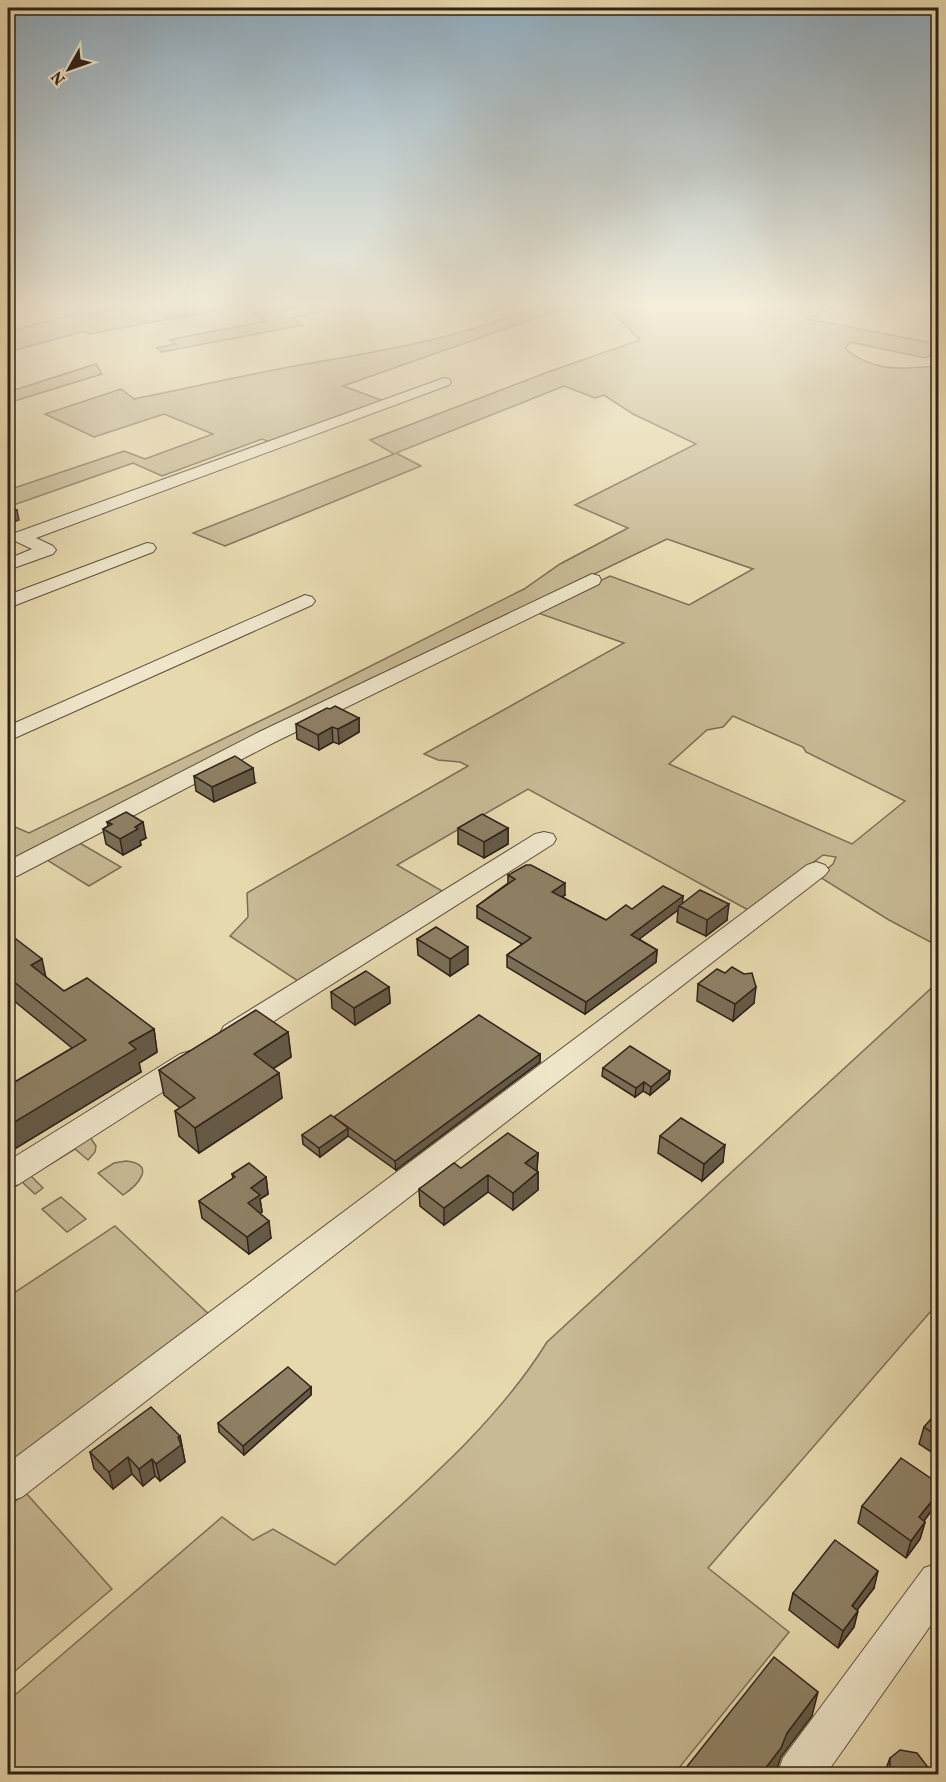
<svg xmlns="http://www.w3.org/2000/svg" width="946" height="1782" font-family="Vollkorn,serif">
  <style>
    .green { fill: #c8ba95; stroke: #7c6e57; stroke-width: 1.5; fill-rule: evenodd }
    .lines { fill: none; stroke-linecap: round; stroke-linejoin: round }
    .minor-casing { stroke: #5d503e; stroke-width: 2 }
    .minor { fill: #efe6ca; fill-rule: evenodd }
    .wall { fill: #7b6f58; stroke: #2f2219; stroke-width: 1.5 }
    .shaded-wall { fill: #645a47; stroke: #2f2219; stroke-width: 1.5 }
    .building { fill: #8f8166; stroke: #2f2219; stroke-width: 1.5 }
  </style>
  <rect width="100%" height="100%" fill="#e7d9ae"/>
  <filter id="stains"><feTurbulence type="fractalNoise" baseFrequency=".00333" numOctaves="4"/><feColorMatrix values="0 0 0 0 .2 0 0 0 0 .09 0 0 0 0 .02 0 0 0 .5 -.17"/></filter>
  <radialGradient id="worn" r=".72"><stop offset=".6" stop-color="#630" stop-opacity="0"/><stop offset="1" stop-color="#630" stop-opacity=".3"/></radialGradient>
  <g class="green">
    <path d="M 139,305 L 246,305 L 88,334 L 85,331 L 8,352 L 8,332 L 77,313 L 80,316 Z"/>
    <path d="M 263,305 L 326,305 L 275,316 L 279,319 L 290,316 L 303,325 L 162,352 L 157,348 L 175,344 L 169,340 L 266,321 L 253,314 L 270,310 Z"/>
    <path d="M 539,305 L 573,305 L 343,386 L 384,401 L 270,442 L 262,439 L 162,476 L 133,463 L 8,507 L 8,490 L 124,451 L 145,459 L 213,434 L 164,414 L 94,437 L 45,414 L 121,389 L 134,399 C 189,388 245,375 300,365 C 381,351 463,338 539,305 Z"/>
    <path d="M 605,305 L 828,305 L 835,306 L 808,319 L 938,344 L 938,351 L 926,358 L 850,342 L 845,349 C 876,373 901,369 938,366 L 938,946 L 889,920 L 818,876 L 833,864 L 836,857 L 823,855 L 750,911 L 528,789 L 397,865 L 449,895 L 304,985 L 230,936 L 248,917 L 247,893 L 468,766 L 460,762 L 438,760 L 424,754 L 624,643 L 535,612 L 610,576 L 689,605 L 753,569 L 667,539 L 436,650 L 8,863 L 8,824 L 29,833 L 297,703 L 524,589 L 560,564 L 628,528 L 575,505 L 696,444 L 633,414 L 604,395 L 595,398 L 564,386 L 396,453 L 421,466 L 225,546 L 193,533 L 394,454 L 370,440 L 548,372 L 640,340 ZM 733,716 L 803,747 L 806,752 L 905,801 L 852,844 L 669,764 L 707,730 L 723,727 Z"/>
    <path d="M 96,364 L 102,374 L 8,403 L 8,392 Z"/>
    <path d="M 78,842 L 121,867 L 89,886 L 42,857 Z"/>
    <path d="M 938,982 L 938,1303 L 708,1568 L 789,1632 L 674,1774 L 8,1774 L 8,1701 L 222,1517 L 253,1540 L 273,1529 L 335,1565 C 410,1496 493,1429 547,1342 Z"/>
    <path d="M 90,1137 L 96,1146 L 95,1152 L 88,1160 L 75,1149 L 31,1176 L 43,1188 L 35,1194 L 22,1182 L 8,1192 L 8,1184 L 53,1156 Z"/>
    <path d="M 126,1161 C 157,1164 138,1185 123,1195 L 98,1173 L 114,1163 Z"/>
    <path d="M 61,1197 L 86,1219 L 67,1232 L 42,1209 Z"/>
    <path d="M 115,1226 L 214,1319 L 8,1474 L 8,1297 Z"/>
    <path d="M 26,1493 L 112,1589 L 8,1677 L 8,1507 Z"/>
  </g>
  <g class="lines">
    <g class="minor-casing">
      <g id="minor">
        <path d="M 315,305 L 338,305 L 337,308 L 289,318 L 282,314 L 284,311 Z"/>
        <path d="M 444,378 L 449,379 L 451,382 L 449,385 L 36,538 L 53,546 L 56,550 L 53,554 L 8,570 L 8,559 L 32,549 L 15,541 L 12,537 L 15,533 Z"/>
        <path d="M 147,543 L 153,544 L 156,548 L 153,552 L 8,608 L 8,595 Z"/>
        <path d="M 592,574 L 599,576 L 601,580 L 599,584 L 275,742 L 17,876 L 8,878 L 8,861 L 259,732 Z"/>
        <path d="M 305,595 L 312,597 L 315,601 L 312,605 L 8,741 L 8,726 Z"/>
        <path d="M 544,832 L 553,834 L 556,839 L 553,844 L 244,1040 L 234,1043 L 224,1040 L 220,1033 L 224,1026 L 535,834 Z"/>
        <path d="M 816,862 L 825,865 L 829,870 L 825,875 L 22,1497 L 8,1502 L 8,1463 L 807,865 Z"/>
        <path d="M 190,1051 L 200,1054 L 205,1061 L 200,1068 L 19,1184 L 8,1188 L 8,1161 L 180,1054 Z"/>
        <path d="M 938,1563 L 938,1615 L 826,1774 L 777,1774 L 783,1758 L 924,1568 Z"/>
      </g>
    </g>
    <use href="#minor" class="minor"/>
  </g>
  <g class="wall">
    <path d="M 842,305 L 854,305 L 853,307 Z"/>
    <path d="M 359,718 L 359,732 L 339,744 L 333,742 L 319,750 L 297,739 L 296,724 Z"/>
    <path d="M 194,776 L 255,783 L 214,802 L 196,791 Z"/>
    <path d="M 107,822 L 146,838 L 140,841 L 141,845 L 123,855 L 106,844 L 103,829 L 108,826 Z"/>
    <path d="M 458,828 L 508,828 L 508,844 L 484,858 L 458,844 Z"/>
    <path d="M 508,875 L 565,895 L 562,897 L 606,920 L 632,909 L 683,896 L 682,903 L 727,920 L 706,936 L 677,922 L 678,910 L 639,939 L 657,950 L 656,962 L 585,1014 L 507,967 L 507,955 L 522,944 L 477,918 L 477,906 L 508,883 Z"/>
    <path d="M 417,939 L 468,964 L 450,976 L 418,955 Z"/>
    <path d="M 8,944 L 46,977 L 64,991 L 154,1029 L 157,1052 L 139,1063 L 141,1072 L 8,1153 L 8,1086 L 72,1048 L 8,996 Z"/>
    <path d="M 698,984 L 754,1003 L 733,1021 L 697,1001 Z"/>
    <path d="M 389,987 L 390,1003 L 355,1025 L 332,1008 L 331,992 Z"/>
    <path d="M 288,1032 L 291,1057 L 273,1069 L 282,1098 L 199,1153 L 179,1136 L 175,1111 L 180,1108 L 164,1095 L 159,1070 Z"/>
    <path d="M 540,1054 L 540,1062 L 396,1170 L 348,1136 L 320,1157 L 303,1144 L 302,1135 L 334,1117 Z"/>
    <path d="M 603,1068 L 670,1071 L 669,1079 L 650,1095 L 643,1091 L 635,1097 L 602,1076 Z"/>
    <path d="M 660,1136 L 723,1162 L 702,1181 L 658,1153 Z"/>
    <path d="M 538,1153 L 537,1170 L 536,1171 L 538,1172 L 538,1190 L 513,1210 L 488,1192 L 444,1225 L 420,1206 L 419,1189 L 461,1168 Z"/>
    <path d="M 232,1174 L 266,1177 L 268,1194 L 260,1199 L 262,1212 L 260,1213 L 271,1238 L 249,1254 L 202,1218 L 199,1201 L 233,1178 Z"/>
    <path d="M 311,1387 L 311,1395 L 244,1455 L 219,1432 L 218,1423 Z"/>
    <path d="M 939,1410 L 939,1457 L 919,1444 L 924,1427 Z"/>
    <path d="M 180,1436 L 185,1462 L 160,1481 L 155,1476 L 143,1486 L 132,1474 L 113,1489 L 94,1469 L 90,1452 Z"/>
    <path d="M 939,1484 L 939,1500 L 937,1503 L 924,1521 L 925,1522 L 920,1539 L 906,1558 L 858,1523 L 862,1506 Z"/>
    <path d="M 874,1588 L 857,1610 L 854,1627 L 838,1648 L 789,1610 L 793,1593 Z"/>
    <path d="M 890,1758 L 933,1774 L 939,1774 L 884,1774 Z"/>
  </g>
  <g class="shaded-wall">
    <path d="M 17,510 L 19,520 L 8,524 L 8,513 Z"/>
    <path d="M 359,718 L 359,732 L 339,744 L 338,729 Z"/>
    <path d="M 332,727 L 333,742 L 319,750 L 318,735 Z"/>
    <path d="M 253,768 L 255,783 L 214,802 L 212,787 Z"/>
    <path d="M 143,822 L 146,838 L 140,841 L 141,845 L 123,855 L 120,839 L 135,827 Z"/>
    <path d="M 508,828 L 508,844 L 484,858 L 484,842 Z"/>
    <path d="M 565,883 L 565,895 L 552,903 L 552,892 Z"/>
    <path d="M 683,896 L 682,907 L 679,906 L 678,910 L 630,946 L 631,935 Z"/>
    <path d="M 729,904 L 727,920 L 706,936 L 707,920 Z"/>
    <path d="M 468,947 L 468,964 L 450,976 L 450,959 Z"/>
    <path d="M 657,950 L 656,962 L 585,1014 L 586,1002 Z"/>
    <path d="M 42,959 L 47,982 L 31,965 Z"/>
    <path d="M 389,987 L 390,1003 L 355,1025 L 354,1008 Z"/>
    <path d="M 756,987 L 754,1003 L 733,1021 L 735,1004 Z"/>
    <path d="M 154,1029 L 157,1052 L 139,1063 L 141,1072 L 8,1153 L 8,1126 L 129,1043 Z"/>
    <path d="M 288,1032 L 291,1057 L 257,1079 L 254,1054 Z"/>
    <path d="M 540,1054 L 540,1062 L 396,1170 L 395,1161 Z"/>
    <path d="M 670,1071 L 669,1079 L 650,1095 L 651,1087 Z"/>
    <path d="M 279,1073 L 282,1098 L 199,1153 L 195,1128 Z"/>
    <path d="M 644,1082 L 643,1091 L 635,1097 L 636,1088 Z"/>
    <path d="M 348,1128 L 348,1136 L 320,1157 L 319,1148 Z"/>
    <path d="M 725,1145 L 723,1162 L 702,1181 L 704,1164 Z"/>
    <path d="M 538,1153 L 537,1170 L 525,1180 L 525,1163 Z"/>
    <path d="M 538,1172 L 538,1190 L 513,1210 L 513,1193 Z"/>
    <path d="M 488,1175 L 488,1192 L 444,1225 L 444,1208 Z"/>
    <path d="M 266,1177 L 268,1194 L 260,1199 L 262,1212 L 250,1220 L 248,1203 L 251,1188 Z"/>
    <path d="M 269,1221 L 271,1238 L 249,1254 L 247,1237 Z"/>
    <path d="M 311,1387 L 311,1395 L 244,1455 L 243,1446 Z"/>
    <path d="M 180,1436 L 185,1462 L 160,1481 L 156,1464 Z"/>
    <path d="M 128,1457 L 132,1474 L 113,1489 L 109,1472 Z"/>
    <path d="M 152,1459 L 155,1476 L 143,1486 L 139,1469 Z"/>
    <path d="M 939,1492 L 939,1500 L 937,1503 L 914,1534 L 919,1517 Z"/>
    <path d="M 925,1522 L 920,1539 L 906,1558 L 911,1541 Z"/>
    <path d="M 878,1571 L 874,1588 L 848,1622 L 852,1606 Z"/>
    <path d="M 858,1611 L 854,1627 L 838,1648 L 843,1631 Z"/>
    <path d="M 818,1692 L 812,1716 L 781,1757 L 776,1771 L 773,1774 L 761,1774 L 787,1733 Z"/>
  </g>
  <g class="building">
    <path d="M 8,505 L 17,510 L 8,513 Z"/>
    <path d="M 335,706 L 359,718 L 338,729 L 332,727 L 318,735 L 296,724 L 327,708 L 330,709 Z"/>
    <path d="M 235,756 L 253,768 L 212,787 L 194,776 Z"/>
    <path d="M 126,812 L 143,822 L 135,827 L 138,829 L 120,839 L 103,829 L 112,824 L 107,822 Z"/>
    <path d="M 482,814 L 508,828 L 484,842 L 458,828 Z"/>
    <path d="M 526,865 L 531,865 L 565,883 L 552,892 L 606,920 L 626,905 L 632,909 L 663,886 L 683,896 L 631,935 L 657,950 L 586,1002 L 507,955 L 531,938 L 477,906 L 515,879 L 508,875 Z"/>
    <path d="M 700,890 L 729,904 L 707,920 L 679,906 Z"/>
    <path d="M 436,927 L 468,947 L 450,959 L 417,939 Z"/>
    <path d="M 16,939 L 42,959 L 31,965 L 64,991 L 87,978 L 154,1029 L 129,1043 L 136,1049 L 8,1126 L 8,1086 L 86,1040 L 8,977 L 8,944 Z"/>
    <path d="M 732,967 L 744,974 L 752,973 L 756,987 L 735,1004 L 698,984 L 717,969 L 725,973 Z"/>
    <path d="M 366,971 L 389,987 L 354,1008 L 331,992 Z"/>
    <path d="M 256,1010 L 288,1032 L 254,1054 L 279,1073 L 195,1128 L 175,1111 L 195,1098 L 159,1070 Z"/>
    <path d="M 479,1015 L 540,1054 L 395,1161 L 334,1117 Z"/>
    <path d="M 630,1046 L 670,1071 L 651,1087 L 644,1082 L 636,1088 L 603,1068 Z"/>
    <path d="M 331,1115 L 348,1128 L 319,1148 L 302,1135 Z"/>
    <path d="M 681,1118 L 725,1145 L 704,1164 L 660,1136 Z"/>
    <path d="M 508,1133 L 538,1153 L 525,1163 L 538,1172 L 513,1193 L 488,1175 L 444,1208 L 419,1189 L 454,1163 L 461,1168 Z"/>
    <path d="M 249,1163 L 266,1177 L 251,1188 L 260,1195 L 248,1203 L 269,1221 L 247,1237 L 199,1201 L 235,1177 L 232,1174 Z"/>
    <path d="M 288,1367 L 311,1387 L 243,1446 L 218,1423 Z"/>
    <path d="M 151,1407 L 180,1436 L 178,1437 L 181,1445 L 156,1464 L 152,1459 L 139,1469 L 128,1457 L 109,1472 L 90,1452 Z"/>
    <path d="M 939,1410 L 939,1437 L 924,1427 Z"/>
    <path d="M 901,1458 L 939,1484 L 939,1492 L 919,1517 L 925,1522 L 911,1541 L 862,1506 Z"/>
    <path d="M 835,1540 L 878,1571 L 852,1606 L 858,1611 L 843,1631 L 793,1593 Z"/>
    <path d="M 774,1657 L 818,1692 L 787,1733 L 781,1748 L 761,1774 L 681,1774 Z"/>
    <path d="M 900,1750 L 917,1753 L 933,1774 L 939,1770 L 939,1774 L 889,1774 L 886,1772 L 890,1769 L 890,1758 Z"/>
  </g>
  <linearGradient id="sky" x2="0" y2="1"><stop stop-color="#8eaabc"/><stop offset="0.55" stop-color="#f4eedb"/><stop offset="1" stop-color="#f4eedb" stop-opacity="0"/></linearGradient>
  <rect width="946" height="554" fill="url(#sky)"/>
  <rect width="946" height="1782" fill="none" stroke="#e7d9ae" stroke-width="30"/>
  <rect x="9" y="9" width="928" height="1764" fill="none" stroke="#2f2219" stroke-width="3"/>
  <rect x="15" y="15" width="916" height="1752" fill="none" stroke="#2f2219" stroke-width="1.5"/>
  <g transform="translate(69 69) rotate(230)" stroke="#efe6ca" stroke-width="4.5" paint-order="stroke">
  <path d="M0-4.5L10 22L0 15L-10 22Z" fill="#2f2219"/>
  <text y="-9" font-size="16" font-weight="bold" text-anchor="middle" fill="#2f2219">N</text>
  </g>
  <rect width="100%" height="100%" filter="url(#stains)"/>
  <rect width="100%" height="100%" fill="url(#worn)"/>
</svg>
